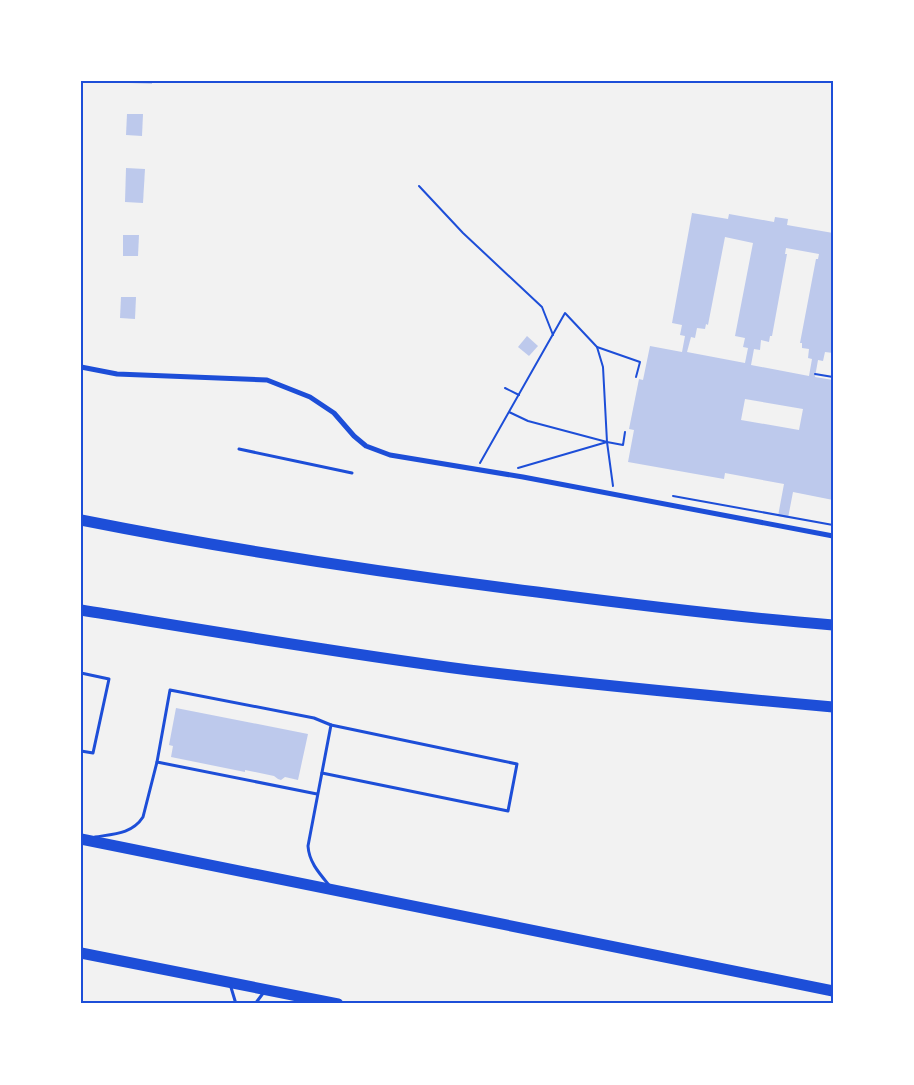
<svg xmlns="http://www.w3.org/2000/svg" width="914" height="1085" font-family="'Noto Serif',serif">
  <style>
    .building { fill: #bdc9ec; fill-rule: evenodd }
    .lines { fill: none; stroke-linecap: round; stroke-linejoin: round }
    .path { stroke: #1d4ed8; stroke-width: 2 }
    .service { stroke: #1d4ed8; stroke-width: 3 }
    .minor { stroke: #1d4ed8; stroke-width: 5 }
    .trunk { stroke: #1d4ed8; stroke-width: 11 }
    .motorway { stroke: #1d4ed8; stroke-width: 11 }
    .neatline { fill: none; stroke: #1d4ed8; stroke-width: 2 }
  </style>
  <rect width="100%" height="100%" fill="#f2f2f2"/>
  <g class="building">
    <path d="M 129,81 L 152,81 L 152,84 L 129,83 Z"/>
    <path d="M 127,114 L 143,114 L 142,136 L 126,135 Z"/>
    <path d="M 126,168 L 145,169 L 143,203 L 125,202 Z"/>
    <path d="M 692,213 L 728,219 L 729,214 L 774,222 L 775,217 L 788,219 L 787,225 L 833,233 L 833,353 L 825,352 L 823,361 L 818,360 L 815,377 L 833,380 L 833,500 L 793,492 L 788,518 L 778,516 L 784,484 L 725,473 L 724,479 L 628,462 L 634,430 L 629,429 L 639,379 L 643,380 L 650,346 L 682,352 L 685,336 L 680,335 L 682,325 L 672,323 ZM 725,237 L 753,243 L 735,336 L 745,338 L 743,347 L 748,348 L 745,363 L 687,352 L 691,337 L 695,338 L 697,328 L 705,329 L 706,324 L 708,325 ZM 786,248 L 819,254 L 818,259 L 816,259 L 800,343 L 802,343 L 802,348 L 809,349 L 808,358 L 812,359 L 809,376 L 751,365 L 754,349 L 760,350 L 761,340 L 769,342 L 770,336 L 772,336 L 787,254 L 785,254 ZM 745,399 L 803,409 L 799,430 L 741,420 Z"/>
    <path d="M 123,235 L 139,235 L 138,256 L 123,256 Z"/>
    <path d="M 121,297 L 136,297 L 135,319 L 120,318 Z"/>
    <path d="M 527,336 L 538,346 L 529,356 L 518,347 Z"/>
    <path d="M 176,708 L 308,734 L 298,780 L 285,777 L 281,780 L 278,779 L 274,776 L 245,770 L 245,772 L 171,757 L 173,746 L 169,745 Z"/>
  </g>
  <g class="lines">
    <g class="path">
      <path d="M 419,186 L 463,233 L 542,307 L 553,335"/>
      <path d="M 597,347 L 640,362 L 636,377"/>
      <path d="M 815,374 L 833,377"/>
      <path d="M 505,388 L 519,395"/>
      <path d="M 607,442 L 613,486"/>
      <path d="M 480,463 L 565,313 L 597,347 L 603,367 L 607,442 L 528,421 L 509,412"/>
      <path d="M 518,468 L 607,442 L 623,445 L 625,432"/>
      <path d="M 673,496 L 833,525"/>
    </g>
    <g class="service">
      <path d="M 239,449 L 352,473"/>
      <path d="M 81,673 L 109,679 L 93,753 L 81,751"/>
      <path d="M 322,773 L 508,811 L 517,764 L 331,725"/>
      <path d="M 317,794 L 157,762 L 170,690 L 314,718 L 331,725 L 308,846 C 309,862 319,873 329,885"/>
      <path d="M 95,837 C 114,834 132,834 143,817 L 157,762"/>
      <path d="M 230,984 L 236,1004"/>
      <path d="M 255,1004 L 264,992"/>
    </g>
    <path class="minor" d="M 81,367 L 117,374 L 267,380 L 310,397 L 334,413 L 354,436 L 366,446 L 390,455 L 523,477 L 833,536"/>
    <g class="trunk">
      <path d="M 81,839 L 833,991"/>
      <path d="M 81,953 L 338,1004"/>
    </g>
    <g class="motorway">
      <path d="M 81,520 C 232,550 384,573 537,592 C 636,605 734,617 833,625"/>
      <path d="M 81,610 C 210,631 339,653 469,670 C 590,685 711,696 833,707"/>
    </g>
  </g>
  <rect width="914" height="1085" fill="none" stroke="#ffffff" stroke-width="165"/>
  <rect x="82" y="82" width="750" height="920" class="neatline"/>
</svg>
